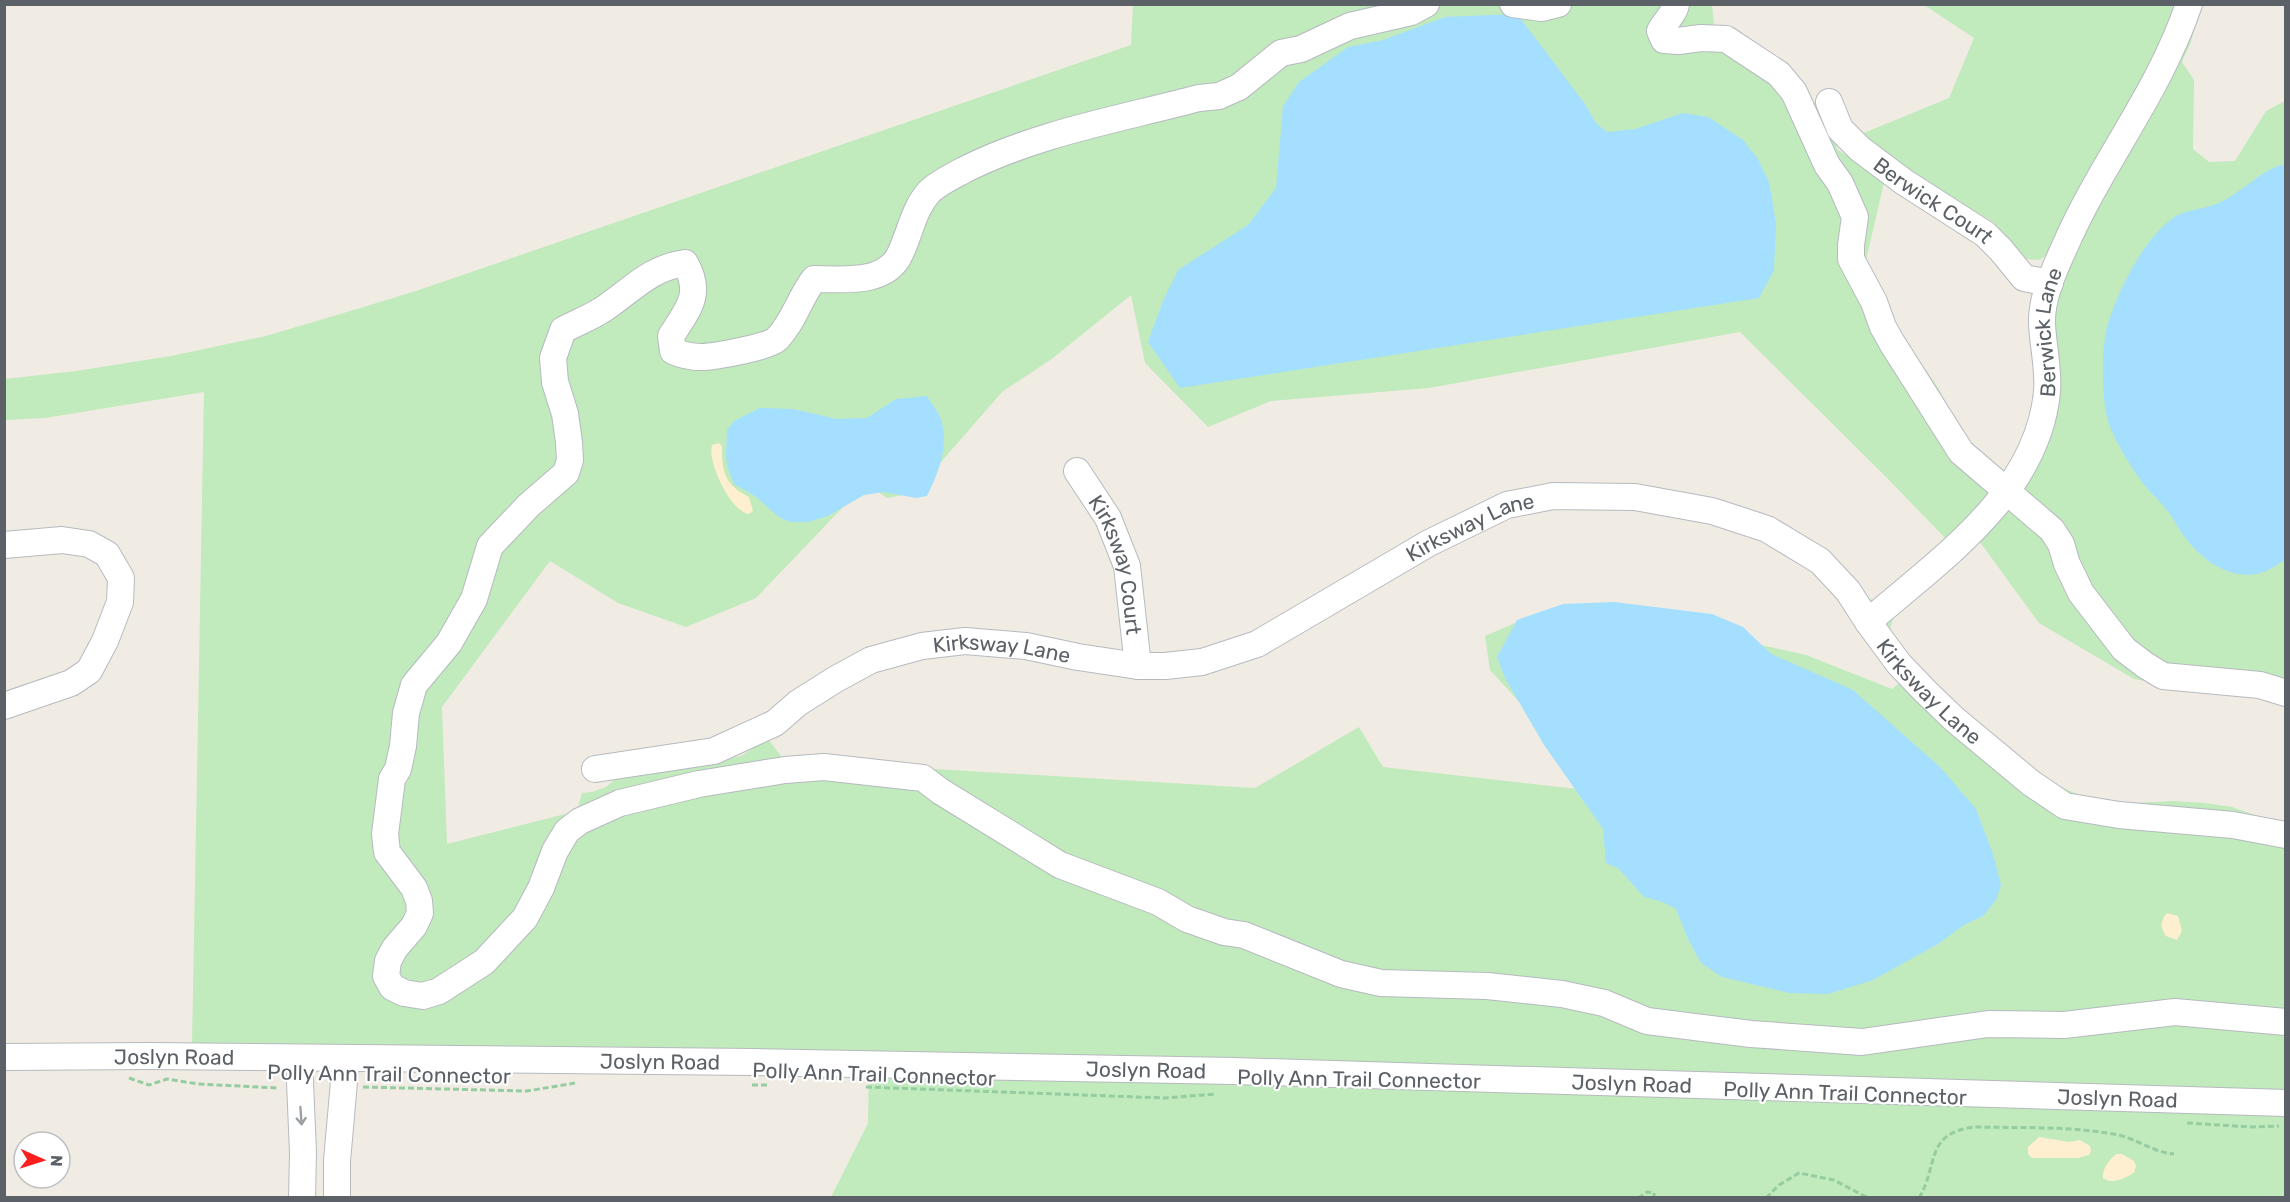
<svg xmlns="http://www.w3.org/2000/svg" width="2290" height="1202" font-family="Rubik,sans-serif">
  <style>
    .green { fill: #c1eabd; fill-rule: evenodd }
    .sand { fill: #feefd0 }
    .water { fill: #a4dfff }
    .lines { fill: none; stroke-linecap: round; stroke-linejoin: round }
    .minor-casing { stroke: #b6babf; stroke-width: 28 }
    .path { stroke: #95cca0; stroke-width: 3; stroke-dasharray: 6 3; stroke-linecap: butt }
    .minor { stroke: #fff; stroke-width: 26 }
    .oneway { stroke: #9da0a3 }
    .labels { text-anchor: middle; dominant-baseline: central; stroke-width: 4.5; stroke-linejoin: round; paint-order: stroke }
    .street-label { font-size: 21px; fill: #5b6166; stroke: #fff }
  </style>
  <rect width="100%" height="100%" fill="#f0ece3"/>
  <path class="green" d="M 1712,4 L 1715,36 L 1768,51 L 1813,102 L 1824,109 L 1838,150 L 1885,178 L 1862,278 L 1939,389 L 1992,498 L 2029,446 L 2049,254 L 2039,260 L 2024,259 L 1993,222 L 1854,137 L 1949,98 L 1974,38 L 1924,5 L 2200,5 L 2191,42 L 2182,62 L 2194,80 L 2193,149 L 2209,162 L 2235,161 L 2266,111 L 2285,101 L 2285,698 L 2211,693 L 2134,679 L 2039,623 L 1980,542 L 1894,615 L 1890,629 L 1892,638 L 1936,687 L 2038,776 L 2094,802 L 2115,804 L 2172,801 L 2205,803 L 2232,807 L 2266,819 L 2285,823 L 2285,1197 L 831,1197 L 868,1123 L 869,1056 L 192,1046 L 204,392 L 45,418 L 5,420 L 5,379 L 76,371 L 171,356 L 266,336 L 357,309 L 416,291 L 1131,45 L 1133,5 ZM 1131,295 L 1145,363 L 1208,427 L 1271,401 L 1429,388 L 1740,332 L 1887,478 L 1949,542 L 1875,600 L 1863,598 L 1902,681 L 1892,689 L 1806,655 L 1712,634 L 1531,616 L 1485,636 L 1490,670 L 1565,752 L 1586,790 L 1383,767 L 1359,727 L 1255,788 L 784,760 L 768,739 L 741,756 L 712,763 L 621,774 L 606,787 L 592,792 L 582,793 L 577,811 L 447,844 L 442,707 L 550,561 L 618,603 L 686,627 L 756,598 L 866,483 L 887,498 L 914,493 L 1002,392 L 1053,358 Z"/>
  <g class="sand">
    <path d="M 719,443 L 722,446 C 722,472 724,484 749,497 L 753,511 L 749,514 C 731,512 707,462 712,445 Z"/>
    <path d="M 2167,913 L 2178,916 L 2182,931 L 2177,940 L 2166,936 C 2160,927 2160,921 2167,913 Z"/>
    <path d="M 2039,1137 L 2069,1142 L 2080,1140 L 2090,1146 L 2091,1151 L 2089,1155 L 2078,1158 L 2032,1158 L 2028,1154 L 2028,1147 Z"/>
    <path d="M 2117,1154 L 2122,1154 L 2134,1161 L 2136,1166 L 2134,1173 C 2125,1178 2112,1185 2103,1178 C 2102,1169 2109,1159 2117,1154 Z"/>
  </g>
  <g class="water">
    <path d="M 1517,14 L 1585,104 L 1596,123 L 1607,132 L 1635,129 L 1683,113 L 1708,117 L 1743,140 L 1758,159 L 1769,182 L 1776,223 L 1774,270 L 1759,298 L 1180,388 L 1148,342 L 1163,301 L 1178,270 L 1248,225 L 1276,188 L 1283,106 L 1299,82 L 1348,47 L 1383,40 L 1445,17 Z"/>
    <path d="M 2285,164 L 2285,560 C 2278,564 2270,570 2261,573 C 2229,581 2202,560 2184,536 C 2177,527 2173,517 2166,509 C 2159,499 2149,492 2142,482 C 2130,466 2118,445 2110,427 C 2101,404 2101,351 2107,327 C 2117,292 2144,237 2176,216 C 2188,209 2206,209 2219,203 C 2243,192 2260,170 2285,164 Z"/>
    <path d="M 927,396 C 931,403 937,410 940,417 C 950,444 939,472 927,496 L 916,498 L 884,492 L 864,495 L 828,516 L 808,522 L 790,522 L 779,517 L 755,496 L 734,484 L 728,468 L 726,457 L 727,430 L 734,421 L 760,408 L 793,409 L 837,419 L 867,418 L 896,399 Z"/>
    <path d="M 1614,602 L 1712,614 L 1743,627 L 1771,654 L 1853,690 L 1940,767 L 1976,809 L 1993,854 L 2001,885 L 1996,900 L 1983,916 L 1964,925 L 1938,944 L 1873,980 L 1828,994 L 1789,993 L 1722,977 L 1701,963 L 1689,941 L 1676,909 L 1663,902 L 1644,897 L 1618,868 L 1606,863 L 1603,829 L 1544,745 L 1505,678 L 1497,657 L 1517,620 L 1563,604 Z"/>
  </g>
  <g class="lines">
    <g class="minor-casing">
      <g id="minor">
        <path d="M 1426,4 L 1411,12 L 1350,26 L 1301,49 L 1281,53 L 1239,87 L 1219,96 L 1199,98 C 1120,119 1037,133 964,170 C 953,176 938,183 929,192 C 913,210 910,234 900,254 C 886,285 842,279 814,279 C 799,299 794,321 777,339 C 770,347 713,357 701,357 C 691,357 682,355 673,351 L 671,336 C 688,309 703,294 685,263 C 650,268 633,289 605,308 C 592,317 576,323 563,330 L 553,358 L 555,382 L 565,414 L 569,442 L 570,460 L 566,473 L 529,505 L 490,546 L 474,599 L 449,643 L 414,685 L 406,713 L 403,746 L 398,769 L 392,779 L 385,834 L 387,852 L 414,888 L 419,901 L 420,913 L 414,926 L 395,948 L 388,961 L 386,976 L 392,987 L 404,993 L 423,996 L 439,991 L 484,962 L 525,918 L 541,888 L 555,851 L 567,831 L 580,821 L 620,803 L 699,784 L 785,770 L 824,767 L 923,778 L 940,791 L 1060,865 L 1158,902 L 1187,919 L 1224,932 L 1244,935 L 1341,974 L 1381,983 L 1487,986 L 1562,994 L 1604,1003 L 1647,1021 L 1751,1034 L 1862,1042 L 1988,1024 L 2064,1025 L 2175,1012 L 2286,1022"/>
        <path d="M 1513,4 L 1542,8 L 1558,4"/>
        <path d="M 1676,4 C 1675,13 1664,23 1660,31 L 1664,40 L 1678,41 L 1701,38 L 1726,39 L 1779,74 L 1794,92 L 1827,165 L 1840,183 L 1855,217 L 1851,245 L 1851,259 L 1874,302 L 1883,327 L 1892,343 L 1961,452 L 2052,530 L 2061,544 L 2067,564 L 2081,593 L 2124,649 L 2145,665 L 2163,676 L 2260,685 L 2286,693"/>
        <path id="s1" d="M 1829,102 L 1840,129 L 1860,149 L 1904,182 L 1985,234 L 2001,250 L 2024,278 L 2050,283"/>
        <path id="s2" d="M 1077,471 L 1108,518 L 1127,566 L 1138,666"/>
        <path d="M 4,545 L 62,540 L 89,544 L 107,554 L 121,578 L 120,602 L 105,641 L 89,671 L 71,683 L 4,706"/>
        <path id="s3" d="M 1868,622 C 1939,560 2037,495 2047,392 C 2049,370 2043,346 2042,324 C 2041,298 2054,270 2065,246 C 2101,163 2160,91 2189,4"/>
        <path id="s4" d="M 595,769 L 714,751 L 775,723 L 798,703 L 836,679 L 871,660 L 922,646 L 965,641 L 1026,646 L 1078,657 L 1138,666 L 1165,666 L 1202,662 L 1257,644 L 1429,543 L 1507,505 L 1553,496 L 1635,497 L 1712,511 L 1767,529 L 1820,561 L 1848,591 L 1868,622 L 1899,664 L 1926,692 L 1954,719 L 2031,783 L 2065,806 L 2119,815 L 2233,825 L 2286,835"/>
        <path id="s5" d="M 4,1057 L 148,1056 L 752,1062 L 1234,1071 L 2286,1103"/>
        <path d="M 299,1058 L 303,1153 L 302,1198"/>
        <path d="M 337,1198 L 337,1161 L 346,1059"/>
      </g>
    </g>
    <g class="path">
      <path d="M 129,1078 L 149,1085 L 167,1079 L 198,1084 L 278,1088"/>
      <path d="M 752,1085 L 769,1085"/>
      <path d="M 363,1087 L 527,1091 L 575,1083"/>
      <path d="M 866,1087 L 1165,1098 L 1216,1094"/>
      <path d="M 2187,1123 L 2252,1127 L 2279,1126"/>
      <path d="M 1638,1198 L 1647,1192 L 1654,1193 L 1654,1198"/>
      <path d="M 1766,1198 L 1779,1185 L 1799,1173 L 1834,1180 L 1868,1198"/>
      <path d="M 1919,1198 C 1939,1165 1924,1133 1975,1127 C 2021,1128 2068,1126 2113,1134 C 2135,1137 2151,1152 2174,1154"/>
    </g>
    <use href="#minor" class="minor"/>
  </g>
  <defs><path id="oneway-shaft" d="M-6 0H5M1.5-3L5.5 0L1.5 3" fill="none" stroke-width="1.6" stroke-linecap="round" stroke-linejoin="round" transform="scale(1.5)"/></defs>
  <use class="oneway" href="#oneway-shaft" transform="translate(301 1116) rotate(86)"/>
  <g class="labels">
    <g class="street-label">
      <text stroke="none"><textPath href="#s1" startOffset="147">Berwick Court</textPath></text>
      <text stroke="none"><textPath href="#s3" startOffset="360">Berwick Lane</textPath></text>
      <text stroke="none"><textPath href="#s4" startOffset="940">Kirksway Lane</textPath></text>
      <text stroke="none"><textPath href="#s2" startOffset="104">Kirksway Court</textPath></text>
      <text stroke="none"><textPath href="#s4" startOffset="436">Kirksway Lane</textPath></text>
      <text stroke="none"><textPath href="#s4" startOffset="1480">Kirksway Lane</textPath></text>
      <text stroke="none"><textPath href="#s5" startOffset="170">Joslyn Road</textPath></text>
      <text stroke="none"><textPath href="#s5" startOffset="656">Joslyn Road</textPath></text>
      <text stroke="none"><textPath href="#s5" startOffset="1142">Joslyn Road</textPath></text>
      <text transform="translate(389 1074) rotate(1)">Polly Ann Trail Connector</text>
      <text transform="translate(874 1074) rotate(2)">Polly Ann Trail Connector</text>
      <text transform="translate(1359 1079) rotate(1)">Polly Ann Trail Connector</text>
      <text stroke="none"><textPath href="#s5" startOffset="1628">Joslyn Road</textPath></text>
      <text transform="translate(1845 1093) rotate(2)">Polly Ann Trail Connector</text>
      <text stroke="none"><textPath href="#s5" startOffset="2114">Joslyn Road</textPath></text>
    </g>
  </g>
  <rect width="2290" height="1202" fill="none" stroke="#5b6166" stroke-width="12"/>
  <g transform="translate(42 1160) rotate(93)"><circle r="28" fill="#ffffff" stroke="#bdc0c2" stroke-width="1.5"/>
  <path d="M0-4.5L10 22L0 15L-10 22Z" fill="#fb1e1f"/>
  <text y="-9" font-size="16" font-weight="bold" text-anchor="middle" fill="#5b6166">N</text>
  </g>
</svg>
